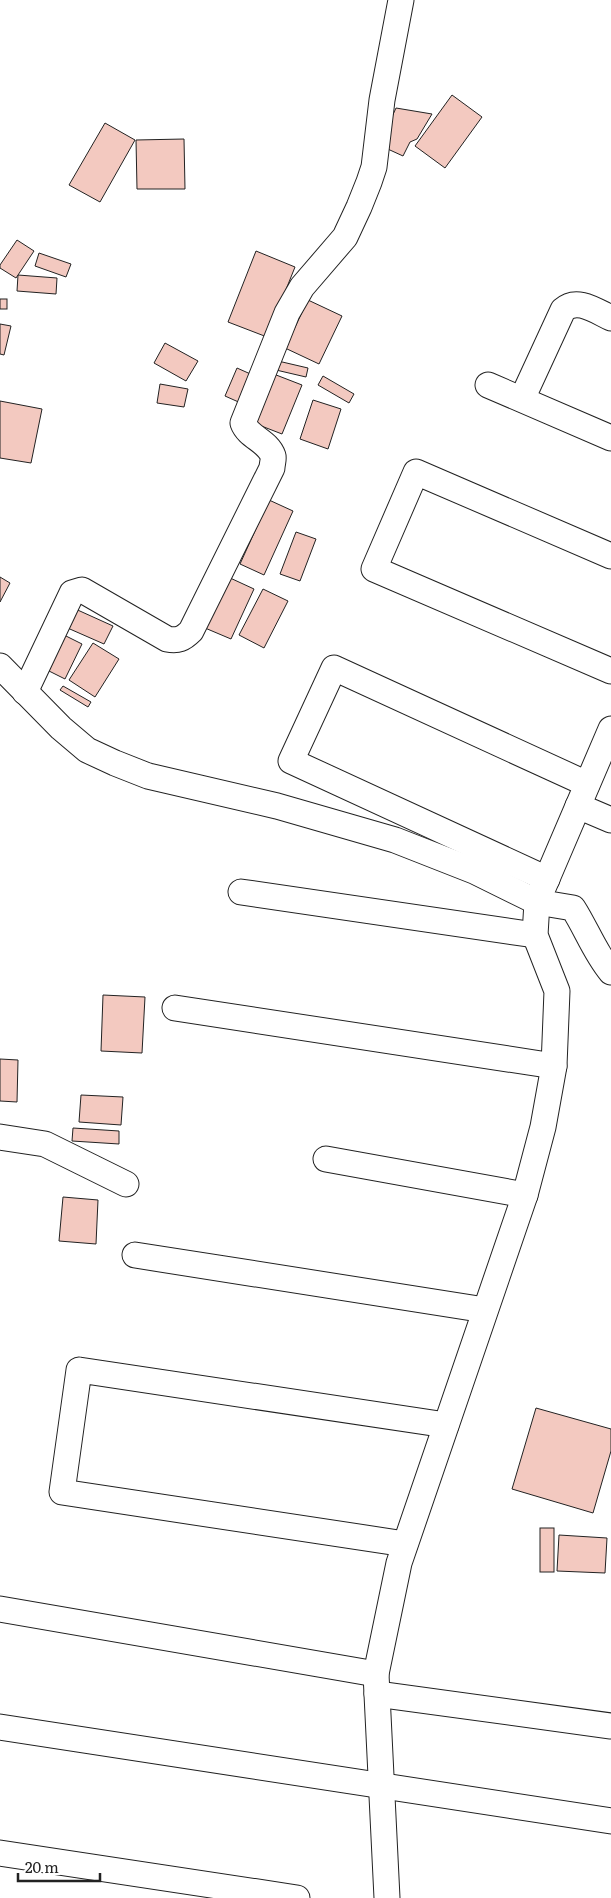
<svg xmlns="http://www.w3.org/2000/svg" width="611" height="1898" font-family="Literata,serif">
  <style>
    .building { fill: #f3c9c0; stroke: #222 }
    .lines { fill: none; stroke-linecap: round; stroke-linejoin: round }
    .minor-casing { stroke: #222; stroke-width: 27 }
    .minor { stroke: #fff; stroke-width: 25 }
  </style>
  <rect width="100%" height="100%" fill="#fff"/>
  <g class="building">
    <path d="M 452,95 L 482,117 L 445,168 L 415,146 Z"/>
    <path d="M 396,108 L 432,114 L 417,139 L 410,142 L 403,156 L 379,145 Z"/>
    <path d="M 105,123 L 135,140 L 100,202 L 69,185 Z"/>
    <path d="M 184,139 L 185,189 L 137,189 L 136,140 Z"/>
    <path d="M 17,240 L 34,251 L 16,278 L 0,268 L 0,265 Z"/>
    <path d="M 256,251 L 295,267 L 267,337 L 228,322 Z"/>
    <path d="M 39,253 L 71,264 L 66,277 L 35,266 Z"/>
    <path d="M 18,275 L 57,278 L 56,294 L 17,291 Z"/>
    <rect x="0" y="299" width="7" height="10"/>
    <path d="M 308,300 L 342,316 L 319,364 L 285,348 Z"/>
    <path d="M 0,324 L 11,326 L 4,355 L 0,354 Z"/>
    <path d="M 165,343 L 198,361 L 186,381 L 154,363 Z"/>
    <path d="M 278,361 L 308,368 L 306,377 L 276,370 Z"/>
    <path d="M 237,368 L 255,376 L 243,404 L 225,396 Z"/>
    <path d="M 271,373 L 302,385 L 282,434 L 251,422 Z"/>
    <path d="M 323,376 L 354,394 L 349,403 L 318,385 Z"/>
    <path d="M 160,384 L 188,389 L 184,407 L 157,403 Z"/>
    <path d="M 313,400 L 341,409 L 328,449 L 300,439 Z"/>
    <path d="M 0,401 L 42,409 L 31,463 L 0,458 Z"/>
    <path d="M 269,500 L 293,511 L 264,575 L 240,564 Z"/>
    <path d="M 296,532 L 316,539 L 300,581 L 280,574 Z"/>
    <path d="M 0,577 L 10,583 L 0,602 Z"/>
    <path d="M 228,577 L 254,589 L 231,639 L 205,628 Z"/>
    <path d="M 263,589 L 288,601 L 264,648 L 239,635 Z"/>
    <path d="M 71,607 L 113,626 L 104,644 L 63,626 Z"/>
    <path d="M 62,634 L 82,644 L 65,679 L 45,669 Z"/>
    <path d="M 93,643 L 119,659 L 95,697 L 69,680 Z"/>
    <path d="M 63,686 L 91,702 L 88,707 L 60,690 Z"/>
    <path d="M 103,995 L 145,997 L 142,1053 L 101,1051 Z"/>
    <path d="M 0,1059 L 18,1060 L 17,1102 L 0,1101 Z"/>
    <path d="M 81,1095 L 123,1097 L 121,1125 L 79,1122 Z"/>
    <path d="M 73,1128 L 119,1131 L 119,1144 L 72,1141 Z"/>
    <path d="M 63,1197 L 98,1200 L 96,1244 L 59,1241 Z"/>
    <path d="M 536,1408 L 611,1429 L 611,1451 L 593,1513 L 512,1489 Z"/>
    <rect x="540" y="1528" width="14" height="44"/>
    <path d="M 559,1535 L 607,1538 L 605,1573 L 557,1571 Z"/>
  </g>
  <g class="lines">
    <g class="minor-casing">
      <g id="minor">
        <path d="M 488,385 L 611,438"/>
        <path d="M 522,399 L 563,310 C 577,297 596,311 611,318"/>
        <path d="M 611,556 L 416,472 L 374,569 L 611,671"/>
        <path d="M 0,666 L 61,728 L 87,750 L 115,763 L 148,776 L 277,806 L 395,840 L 474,871 L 537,902 L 573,908 C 586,928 595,953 611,972"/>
        <path d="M 25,692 L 72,593 L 82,590 L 167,639 C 178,641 183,639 191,631 L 272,468 C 272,464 274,459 273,456 C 268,441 248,437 243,423 L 287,313 L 302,287 L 345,237 L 359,207 L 369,182 L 374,167 L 382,100 L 401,0"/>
        <path d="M 578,806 L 611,820"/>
        <path d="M 547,879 L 291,761 L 334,668 L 587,784"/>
        <path d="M 241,892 L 535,935"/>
        <path d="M 175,1008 L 554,1066"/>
        <path d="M 0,1137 L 45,1144 L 126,1184"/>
        <path d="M 326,1159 L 525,1195"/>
        <path d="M 135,1255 L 485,1310"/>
        <path d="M 405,1544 L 62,1492 L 79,1370 L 446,1425"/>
        <path d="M 0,1609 L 376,1674"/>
        <path d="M 377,1694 L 611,1726"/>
        <path d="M 0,1727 L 611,1821"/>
        <path d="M 0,1853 L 297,1898"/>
        <path d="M 387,1898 L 376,1674 L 399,1563 L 525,1195 L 543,1127 L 554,1066 L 557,991 L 535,935 L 537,902 L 611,729"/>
      </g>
    </g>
    <use href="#minor" class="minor"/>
  </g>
  <path d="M18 1873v8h82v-8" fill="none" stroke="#222222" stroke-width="2.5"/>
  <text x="25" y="1873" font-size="15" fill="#222222" stroke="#ffffff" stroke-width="4" paint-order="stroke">20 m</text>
</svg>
